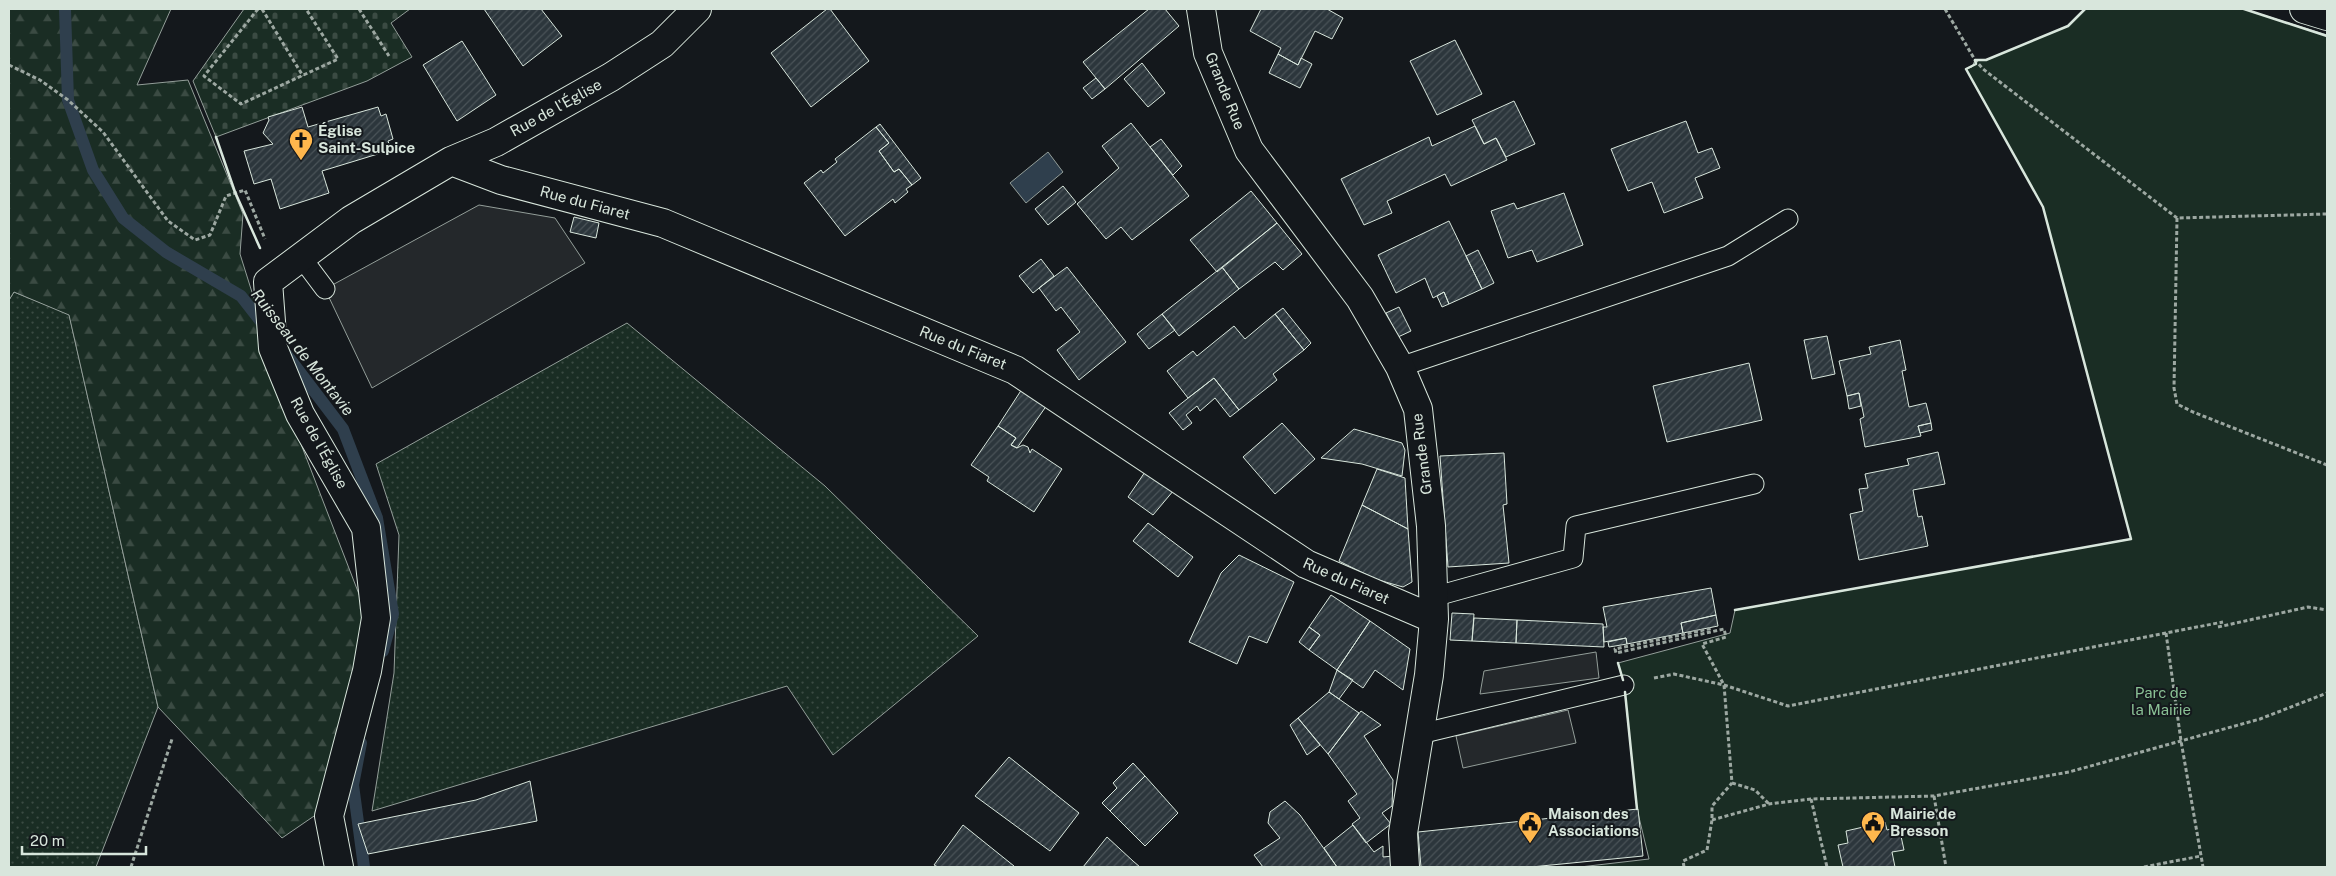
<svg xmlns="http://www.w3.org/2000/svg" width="2336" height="876" viewBox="0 0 2336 876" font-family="'Public Sans',sans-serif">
  <defs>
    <pattern id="grass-dots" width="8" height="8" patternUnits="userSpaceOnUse" patternTransform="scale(1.25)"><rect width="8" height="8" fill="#1a2d24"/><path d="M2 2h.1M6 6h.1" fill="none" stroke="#3b4b43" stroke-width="1.8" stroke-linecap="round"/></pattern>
    <pattern id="forest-firs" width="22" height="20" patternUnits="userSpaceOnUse" patternTransform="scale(1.25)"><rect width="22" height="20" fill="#1a2d24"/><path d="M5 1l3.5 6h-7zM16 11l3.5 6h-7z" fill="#3b4b43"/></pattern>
    <pattern id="cemetery-stones" width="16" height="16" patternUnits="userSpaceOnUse" patternTransform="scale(1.25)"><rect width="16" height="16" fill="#1a2d24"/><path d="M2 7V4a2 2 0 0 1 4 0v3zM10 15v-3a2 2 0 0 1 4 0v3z" fill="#3b4b43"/></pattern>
    <pattern id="building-hatch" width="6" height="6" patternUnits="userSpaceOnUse" patternTransform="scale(1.25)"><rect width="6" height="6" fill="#2c363c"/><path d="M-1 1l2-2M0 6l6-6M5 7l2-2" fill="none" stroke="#4a5358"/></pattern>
  </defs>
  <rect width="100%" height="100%" fill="#14181c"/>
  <path fill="url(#grass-dots)" stroke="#939e99" d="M 14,292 L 69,314 L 158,707 L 96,867 L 9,867 L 9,300 Z
    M 627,323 L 825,486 L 978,636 L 833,755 L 787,686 L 372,811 L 394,673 L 399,535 L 376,464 Z"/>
  <path fill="url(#forest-firs)" stroke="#939e99" d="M 9,9 L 171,9 L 137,85 L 188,80 L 243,214 L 240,254 L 294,426 L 374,633 L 317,814 L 282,838 L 158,707 L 69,315 L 14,292 L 9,300 Z"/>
  <path fill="url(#cemetery-stones)" stroke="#939e99" d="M 244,9 L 410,9 L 391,23 L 412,57 L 367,81 L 216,137 L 193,81 Z"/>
  <path fill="#1a2d24" stroke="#939e99" d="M 2085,9 L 2244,9 L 2327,35 L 2327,867 L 1580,867 L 1649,859 L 1637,809 L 1624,685 L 1618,663 L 1730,633 L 1735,610 L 2131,539 L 2043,207 L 1966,69 L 1972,67 L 1975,60 L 1986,60 L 2068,26 Z"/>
  <path fill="#24282b" stroke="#939e99" d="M 479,205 L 555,218 L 585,263 L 372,388 L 325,289 Z
    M 1596,652 L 1599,678 L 1480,694 L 1484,671 Z
    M 1568,710 L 1576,743 L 1463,768 L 1456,736 Z"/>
  <path fill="#2f3f4d" stroke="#939e99" d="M 1048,152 L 1063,172 L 1026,203 L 1010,183 Z"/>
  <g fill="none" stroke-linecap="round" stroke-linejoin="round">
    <path stroke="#2f3f4d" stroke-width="12" d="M 65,9 L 68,100 L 93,170 L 123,218 L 166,252 L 241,296 L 266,328
      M 286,354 L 343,429 L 377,518 L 393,614 L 383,651
      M 361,743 L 353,785 L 364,867"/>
  </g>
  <path fill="url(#building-hatch)" stroke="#d8e6dc" d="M 484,9 L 541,9 L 562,36 L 523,66 Z
    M 827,9 L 830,9 L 869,61 L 811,107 L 771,53 Z
    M 1149,9 L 1165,9 L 1179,26 L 1105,89 L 1083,62 Z
    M 1261,9 L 1327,9 L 1343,18 L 1332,39 L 1315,31 L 1298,65 L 1278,54 L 1281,48 L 1250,31 Z
    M 1455,40 L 1482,94 L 1437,115 L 1410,61 Z
    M 462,41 L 496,95 L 457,121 L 423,65 Z
    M 1278,54 L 1298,65 L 1301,58 L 1312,64 L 1300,88 L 1269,73 Z
    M 1142,63 L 1165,93 L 1148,107 L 1124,79 Z
    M 1096,78 L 1105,89 L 1092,99 L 1083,88 Z
    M 1514,101 L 1535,144 L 1506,157 L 1496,138 L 1484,144 L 1472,120 Z
    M 302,107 L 308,127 L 378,107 L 381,116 L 386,114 L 393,139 L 388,141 L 391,150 L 322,171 L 329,193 L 280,209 L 271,179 L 254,184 L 244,151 L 273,144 L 263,133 L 269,120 L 268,117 Z
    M 1686,121 L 1698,153 L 1712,148 L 1720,168 L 1695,178 L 1703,198 L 1664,213 L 1652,182 L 1628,191 L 1611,149 Z
    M 1131,123 L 1189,196 L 1132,240 L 1121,227 L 1106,239 L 1077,204 L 1119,168 L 1102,146 Z
    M 880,124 L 921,178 L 912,185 L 899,169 L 894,172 L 879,151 L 889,143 L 876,127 Z
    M 1475,126 L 1484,144 L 1496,138 L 1507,160 L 1451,186 L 1445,174 L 1387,201 L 1392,213 L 1364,225 L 1341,179 L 1429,137 L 1432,146 Z
    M 876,127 L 889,143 L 879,151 L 894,172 L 899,169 L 912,185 L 906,189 L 908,192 L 895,203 L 893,199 L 845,236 L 804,183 L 821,170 L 823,173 L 837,162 L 835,159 Z
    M 1161,139 L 1182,166 L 1173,175 L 1150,147 Z
    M 1063,186 L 1076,202 L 1048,225 L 1035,209 Z
    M 1251,191 L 1277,223 L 1217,272 L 1190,240 Z
    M 1564,193 L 1583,245 L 1537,262 L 1532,250 L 1508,258 L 1491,211 L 1514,203 L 1517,209 Z
    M 574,217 L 599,223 L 596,238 L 570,232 Z
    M 1449,221 L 1482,289 L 1449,304 L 1444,292 L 1433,298 L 1425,278 L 1396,293 L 1378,255 Z
    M 1277,223 L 1302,254 L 1283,270 L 1275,262 L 1239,289 L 1222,267 Z
    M 1478,250 L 1494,283 L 1482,289 L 1466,256 Z
    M 1041,259 L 1054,276 L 1033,293 L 1019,276 Z
    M 1067,267 L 1126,342 L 1079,380 L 1057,350 L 1080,332 L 1061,307 L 1056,311 L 1039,288 Z
    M 1222,267 L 1239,289 L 1179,336 L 1162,314 Z
    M 1444,292 L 1449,304 L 1442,307 L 1437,296 Z
    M 1399,307 L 1411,331 L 1398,337 L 1386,313 Z
    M 1283,308 L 1311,343 L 1304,350 L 1275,314 Z
    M 1162,314 L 1175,330 L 1149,349 L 1137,334 Z
    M 1275,314 L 1304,350 L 1273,374 L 1277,380 L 1239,410 L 1214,378 L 1188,398 L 1167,371 L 1193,351 L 1197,356 L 1234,326 L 1245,339 Z
    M 1827,336 L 1835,374 L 1812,379 L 1804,340 Z
    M 1900,340 L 1906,370 L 1902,371 L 1909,407 L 1926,403 L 1931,423 L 1918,426 L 1921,436 L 1865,447 L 1860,419 L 1864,417 L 1859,393 L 1847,396 L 1839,361 L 1871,354 L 1869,347 Z
    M 1749,363 L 1762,420 L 1667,442 L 1653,386 Z
    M 1214,378 L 1239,410 L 1230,417 L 1215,398 L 1200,411 L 1197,406 L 1186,415 L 1192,423 L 1183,430 L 1169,413 Z
    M 1022,389 L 1047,405 L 1017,448 L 1011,445 L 1016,438 L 998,426 Z
    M 1859,393 L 1861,406 L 1849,409 L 1847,396 Z
    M 1282,423 L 1315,459 L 1275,494 L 1243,457 Z
    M 1931,423 L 1932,430 L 1920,433 L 1918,426 Z
    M 998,426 L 1016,438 L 1011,445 L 1017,448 L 1023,445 L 1028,447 L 1030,453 L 1032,449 L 1062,469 L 1034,512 L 987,481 L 989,477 L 971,465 Z
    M 1354,429 L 1402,443 L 1405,450 L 1402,476 L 1362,464 L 1321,458 Z
    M 1938,452 L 1945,484 L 1913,490 L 1918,517 L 1922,516 L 1928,546 L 1859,560 L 1850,514 L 1863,511 L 1859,489 L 1868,488 L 1865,474 L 1909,465 L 1907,459 Z
    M 1504,453 L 1507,504 L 1503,505 L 1509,563 L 1448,567 L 1440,456 Z
    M 1377,469 L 1405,478 L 1408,529 L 1362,505 Z
    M 1145,472 L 1174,490 L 1153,515 L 1128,497 Z
    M 1362,505 L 1408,529 L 1412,582 L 1403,587 L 1375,579 L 1339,561 Z
    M 1148,523 L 1193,557 L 1178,577 L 1133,541 Z
    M 1239,555 L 1294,582 L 1267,643 L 1249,636 L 1237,664 L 1189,642 L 1221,573 Z
    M 1711,588 L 1716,615 L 1681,623 L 1683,633 L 1627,644 L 1626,638 L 1604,642 L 1603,627 L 1607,627 L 1603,607 Z
    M 1331,595 L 1370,621 L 1337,670 L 1309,650 L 1320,635 L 1309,627 Z
    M 1452,613 L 1474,614 L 1472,641 L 1450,640 Z
    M 1716,615 L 1718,626 L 1683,633 L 1681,623 Z
    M 1474,618 L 1517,620 L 1516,643 L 1472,641 Z
    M 1517,620 L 1603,624 L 1604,647 L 1516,643 Z
    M 1370,621 L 1410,649 L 1403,690 L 1375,670 L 1363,688 L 1337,670 Z
    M 1309,627 L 1320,635 L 1309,650 L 1299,642 Z
    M 1626,638 L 1627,644 L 1609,647 L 1608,642 Z
    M 1337,670 L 1353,680 L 1339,699 L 1329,692 Z
    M 1329,692 L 1359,713 L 1328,754 L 1298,718 Z
    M 1361,711 L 1381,725 L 1364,736 L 1393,780 L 1392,806 L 1382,813 L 1391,824 L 1366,843 L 1352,824 L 1360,818 L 1348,801 L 1357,794 L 1328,754 Z
    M 1298,718 L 1320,745 L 1307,755 L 1290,725 Z
    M 1009,757 L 1079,813 L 1050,851 L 975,796 Z
    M 1133,763 L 1145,776 L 1110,811 L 1102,803 L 1117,788 L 1113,783 Z
    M 1145,776 L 1178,813 L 1145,846 L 1110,811 Z
    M 530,781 L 537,821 L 368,854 L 358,824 L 476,800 Z
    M 1285,801 L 1300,815 L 1337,867 L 1263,867 L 1254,855 L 1280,838 L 1268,823 L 1270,812 Z
    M 1638,809 L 1643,856 L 1531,867 L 1421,867 L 1418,832 Z
    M 1885,822 L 1887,830 L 1899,827 L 1904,850 L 1892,852 L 1895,867 L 1843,867 L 1838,845 L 1848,843 L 1846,831 Z
    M 963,825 L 1014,866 L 1013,867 L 938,867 L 934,865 Z
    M 1353,825 L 1374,852 L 1383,846 L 1383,857 L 1393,856 L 1393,867 L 1337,867 L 1324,848 Z
    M 1107,837 L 1133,861 L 1140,867 L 1083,867 Z"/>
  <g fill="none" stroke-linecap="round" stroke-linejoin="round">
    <g stroke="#d8e6dc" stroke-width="21">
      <path id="lane" d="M 301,257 L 325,289
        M 1400,367 L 1728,256 L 1788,219
        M 1433,597 L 1573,558 L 1576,526 L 1754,484
        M 1420,734 L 1624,685"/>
    </g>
    <g stroke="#d8e6dc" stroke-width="30">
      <path id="street" d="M 1201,9 L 1208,53 L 1249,150 L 1360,298 L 1400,367 L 1418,409 L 1431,526 L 1434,619 L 1429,675 L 1403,833 L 1405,867
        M 2304,9 L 2327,16
        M 451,161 L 501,180 L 663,223 L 1015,370 L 1306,564 L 1434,619
        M 339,867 L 329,816 L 367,671 L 376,618 L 366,528 L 300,414 L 273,348 L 268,282 L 351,220 L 451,161 L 496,142 L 611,77 L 662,44 L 697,9"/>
    </g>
    <path stroke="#9da8a2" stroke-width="3" stroke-dasharray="4 2.5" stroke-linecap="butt" d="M 258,9 L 204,76 L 241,104 L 338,59 L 306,9
      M 262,9 L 303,76
      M 359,9 L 389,56
      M 1945,9 L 1975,60 L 1983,69 L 2177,218 L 2327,214
      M 9,65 L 40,80 L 68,100 L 103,132 L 168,221 L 195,240 L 210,235 L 226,196 L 245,190 L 265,239
      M 2177,218 L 2174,388 L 2177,404 L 2193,412 L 2327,465
      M 2218,627 L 2308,607 L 2327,610
      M 2166,633 L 2181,741 L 2203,867
      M 1654,678 L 1674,674 L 1724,685 L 1788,706 L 2223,622
      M 1732,783 L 1755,790 L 1769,804
      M 1934,796 L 1946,867
      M 1811,799 L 1827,867
      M 1712,820 L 1769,804 L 1811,799 L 1934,796 L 2069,772 L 2260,719 L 2327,693
      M 131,867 L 172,739
      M 1684,867 L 1683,861 L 1707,850 L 1712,820 L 1712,806 L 1732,783 L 1724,685 L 1702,644 L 1726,637 L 1724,629 L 1616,653 L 1615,649 L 1713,628
      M 2144,867 L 2201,856"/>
    <use href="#lane" stroke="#14181c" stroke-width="19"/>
    <use href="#street" stroke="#14181c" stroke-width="28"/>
    <path stroke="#d8e6dc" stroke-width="2.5" d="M 2244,9 L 2327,36
      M 216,137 L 235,192 L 260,248
      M 1735,610 L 2131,539 L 2043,207 L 1966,69 L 1976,64 L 1975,60 L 1986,60 L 2068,26 L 2085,9
      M 1618,663 L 1623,680
      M 1625,692 L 1637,809"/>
  </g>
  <defs>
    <g id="church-pin" transform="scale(1.25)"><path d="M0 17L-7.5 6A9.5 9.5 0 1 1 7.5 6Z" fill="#ffb74d" stroke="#14181c"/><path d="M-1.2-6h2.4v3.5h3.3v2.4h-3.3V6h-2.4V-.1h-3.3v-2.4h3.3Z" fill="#111"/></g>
    <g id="civic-pin" transform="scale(1.25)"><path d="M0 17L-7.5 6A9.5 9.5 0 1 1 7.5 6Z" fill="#ffb74d" stroke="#14181c"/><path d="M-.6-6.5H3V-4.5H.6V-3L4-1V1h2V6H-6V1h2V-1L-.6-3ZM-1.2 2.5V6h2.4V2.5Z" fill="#111"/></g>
  </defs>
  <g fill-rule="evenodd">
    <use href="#church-pin" x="301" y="140"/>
    <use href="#civic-pin" x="1530" y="823"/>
    <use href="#civic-pin" x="1873" y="823"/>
  </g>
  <g text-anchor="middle" stroke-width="4" stroke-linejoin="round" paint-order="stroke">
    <g font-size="15" fill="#d8e6dc" stroke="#14181c">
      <text transform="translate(1225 91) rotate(68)" y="5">Grande Rue</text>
      <text transform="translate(556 108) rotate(-29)" y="5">Rue de l'Église</text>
      <text transform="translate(585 203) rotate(15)" y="5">Rue du Fiaret</text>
      <text transform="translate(963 348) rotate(22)" y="5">Rue du Fiaret</text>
      <text transform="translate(319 443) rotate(61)" y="5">Rue de l'Église</text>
      <text transform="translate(1422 454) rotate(-97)" y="5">Grande Rue</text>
      <text transform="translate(1346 581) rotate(24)" y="5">Rue du Fiaret</text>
    </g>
    <g font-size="15" font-weight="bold" fill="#d8e6dc" stroke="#14181c" text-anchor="start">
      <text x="318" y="136">Église<tspan x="318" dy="17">Saint-Sulpice</tspan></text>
      <text x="1548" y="819">Maison des<tspan x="1548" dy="17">Associations</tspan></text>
      <text x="1890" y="819">Mairie de<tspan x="1890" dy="17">Bresson</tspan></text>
    </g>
    <g font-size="15" fill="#8ac095" stroke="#14181c">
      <text x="2161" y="698">Parc de<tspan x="2161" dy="17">la Mairie</tspan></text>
    </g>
    <g font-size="16" font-style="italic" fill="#d8e6dc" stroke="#14181c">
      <text transform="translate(303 352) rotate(52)" y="6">Ruisseau de Montavie</text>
    </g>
  </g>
  <rect width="2336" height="876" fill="none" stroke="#d8e6dc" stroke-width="20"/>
  <path d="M22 846v8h124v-8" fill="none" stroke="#d8e6dc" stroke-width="2.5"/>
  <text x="30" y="846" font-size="15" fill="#d8e6dc" stroke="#14181c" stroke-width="4" paint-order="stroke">20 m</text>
</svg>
